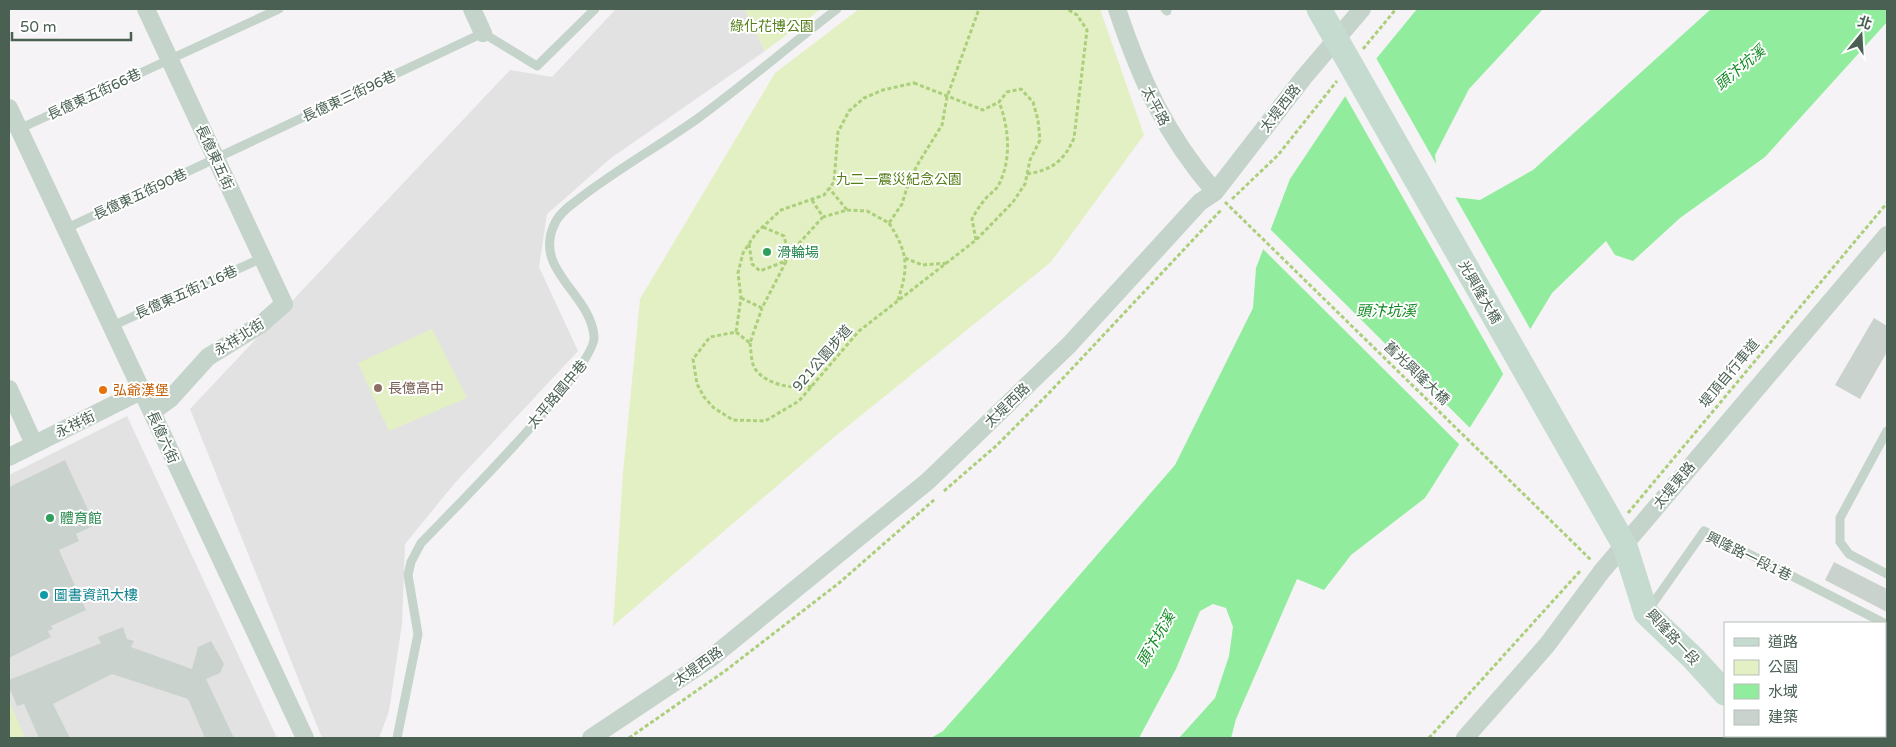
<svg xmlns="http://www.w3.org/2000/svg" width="1896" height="747" viewBox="0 0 1896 747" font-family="'Varela Round','Noto Sans TC',sans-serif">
  <rect width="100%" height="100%" fill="#f5f3f5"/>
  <path fill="#e3e2e3" d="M 616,9 L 745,9 L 765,51 L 611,158 L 547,214 L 539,267 L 578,351 L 454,484 L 405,544 L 402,624 L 389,711 L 379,738 L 322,738 L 190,409 L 510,70 L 552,77 Z
    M 127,416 L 277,738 L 9,738 L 9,475 Z"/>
  <path fill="#e3f0c3" d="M 745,9 L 821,9 L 765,51 Z
    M 859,9 L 1100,9 L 1144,135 L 1051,262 L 833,438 L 613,626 L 623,473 L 640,299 L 775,73 Z
    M 432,329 L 467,398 L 389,431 L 358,363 Z
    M 9,700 L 25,738 L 9,738 Z"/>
  <path fill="#91ed9d" d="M 1417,9 L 1543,9 L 1469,89 L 1435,155 L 1439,187 L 1454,197 L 1480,200 L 1533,170 L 1711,9 L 1887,9 L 1887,22 L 1765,157 L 1680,218 L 1633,261 L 1615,255 L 1606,241 L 1552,293 L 1493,391 L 1425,498 L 1351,555 L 1324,590 L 1297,579 L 1236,719 L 1231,738 L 1179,738 L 1215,698 L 1229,656 L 1233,627 L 1226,608 L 1213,604 L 1200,611 L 1176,669 L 1139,738 L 931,738 L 943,731 L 992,676 L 1175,465 L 1253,308 L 1256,268 L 1290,179 L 1344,98 Z"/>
  <path fill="#f5f3f5" d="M 1375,56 L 1439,169 L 1442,185 L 1453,193 L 1532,332 L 1505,377 L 1344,94 Z
    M 1269,228 L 1472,430 L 1461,446 L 1261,247 Z"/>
  <path fill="#cad2ce" d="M 1874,318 L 1887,326 L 1887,352 L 1860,399 L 1835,385 Z
    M 65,460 L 95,525 L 76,534 L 79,541 L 59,550 L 86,610 L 51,626 L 53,629 L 48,631 L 51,637 L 9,658 L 9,487 Z
    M 1834,562 L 1887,589 L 1887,612 L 1825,580 Z
    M 123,627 L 127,639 L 134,641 L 131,647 L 192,669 L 198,647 L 211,641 L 224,664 L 220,673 L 206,679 L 234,738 L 205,738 L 188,699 L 112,674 L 53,704 L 70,738 L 39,738 L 24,704 L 17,706 L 9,687 L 9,680 L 101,643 L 98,637 Z"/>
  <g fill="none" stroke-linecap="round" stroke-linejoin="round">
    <path stroke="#abcf7b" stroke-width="3" stroke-dasharray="4 2.5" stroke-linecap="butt" d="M 1363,49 L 1396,9
      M 914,83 L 983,110 L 999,102 L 1007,92 L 1021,89 L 1033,102 L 1038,120 L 1040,140 L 1030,160 L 1025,184 L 1013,202 L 976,240 L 859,331 L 799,401 L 765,421 L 733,420 L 714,408 L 704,397 L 697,384 L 693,359 L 710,337 L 736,332 L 741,298 L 738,273 L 743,253 L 756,233 L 781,210 L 824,195 L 834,182 L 838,132 L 849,111 L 864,98 L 883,90 Z
      M 1027,174 C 1052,170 1064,161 1074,138 L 1087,30 L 1077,15 L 1067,9
      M 1232,199 L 1278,155 L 1337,81
      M 812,200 L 823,217 L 847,210 L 829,188
      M 1225,202 L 1591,560
      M 847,210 L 867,211 L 889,223 L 902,204 L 909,181 L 919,162 L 942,125 L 947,97 L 979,9
      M 889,223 C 908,253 909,266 898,300
      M 976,240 L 972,219 C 976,211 981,204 987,197 C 991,193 996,190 998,186 C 1012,161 1009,127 999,102
      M 749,244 L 752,264 L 760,271 L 786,261 L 783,256 L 786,244 L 784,236 L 763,227
      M 905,258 L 922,265 L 948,263
      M 741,298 L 762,308 L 791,252 L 823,217
      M 736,332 L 750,343 L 762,308
      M 750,343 C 751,350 751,361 754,367 C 764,385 795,390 813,386
      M 944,491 L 996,446 L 1049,393 L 1222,209
      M 1628,513 L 1887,203
      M 629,738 L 725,671 L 839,583 L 934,500
      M 1429,738 L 1581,570"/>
    <path stroke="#c4d4cb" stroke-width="9" d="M 1165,9 L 1167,11
      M 19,129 L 279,9
      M 65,229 L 483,33 L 537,66 L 595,9
      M 110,327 L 262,258
      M 1887,431 L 1840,518 L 1840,542 L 1849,554 L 1887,574
      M 1649,609 L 1704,531 L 1884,623
      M 1807,736 L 1812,738
      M 397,738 L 418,634 L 408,575 L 411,562 L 421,543 C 448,515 598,366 594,336 C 590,292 530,269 556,221 C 562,210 574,203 584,195 C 620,168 660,145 697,119 C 745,84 790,45 837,9"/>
    <path stroke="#c4d4cb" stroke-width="18" d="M 146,9 L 284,304 L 260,325 L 208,357 L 170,399 L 152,412
      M 472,9 L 483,33
      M 1117,9 C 1141,80 1165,134 1215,192
      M 9,108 L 305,738
      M 9,389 L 34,444
      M 9,457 L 141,391
      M 591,738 L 711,658 L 928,481 L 1069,345 L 1200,202 L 1215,192 L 1304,77 L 1362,9
      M 1465,738 L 1547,645 L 1602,571 L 1887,235"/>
    <path stroke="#c6dbcf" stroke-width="25" d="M 1319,9 L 1625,546 L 1646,613 L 1693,658 L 1725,693
      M 1756,736 L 1757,738"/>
  </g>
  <g fill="#2e9e5b" stroke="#fff" stroke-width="2">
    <circle cx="767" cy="252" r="5"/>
    <circle cx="50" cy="518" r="5"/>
  </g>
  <circle fill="#8d6e63" stroke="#fff" stroke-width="2" cx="378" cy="388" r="5"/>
  <circle fill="#e8710a" stroke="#fff" stroke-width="2" cx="103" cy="390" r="5"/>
  <circle fill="#0f9aa8" stroke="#fff" stroke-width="2" cx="44" cy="595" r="5"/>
  <g text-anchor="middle" stroke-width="4" stroke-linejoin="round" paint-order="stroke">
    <g font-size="14" fill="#547e18" stroke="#fff">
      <text x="772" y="31">綠化花博公園</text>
      <text x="899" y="184">九二一震災紀念公園</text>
    </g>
    <g font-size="14" fill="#4a6053" stroke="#fff">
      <text transform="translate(94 94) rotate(-25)" y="5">長億東五街66巷</text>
      <text transform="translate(349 96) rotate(-25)" y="5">長億東三街96巷</text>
      <text transform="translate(1156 106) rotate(62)" y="5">太平路</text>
      <text transform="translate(1280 108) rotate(-52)" y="5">太堤西路</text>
      <text transform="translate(215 157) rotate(65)" y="5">長億東五街</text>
      <text transform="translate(140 194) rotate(-25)" y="5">長億東五街90巷</text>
      <text transform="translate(186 292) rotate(-24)" y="5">長億東五街116巷</text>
      <text transform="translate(1480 292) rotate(60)" y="5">光興隆大橋</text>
      <text transform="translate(239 337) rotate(-32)" y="5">永祥北街</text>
      <text transform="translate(822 358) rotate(-49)" y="5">921公園步道</text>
      <text transform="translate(1417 373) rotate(44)" y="5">舊光興隆大橋</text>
      <text transform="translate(1729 373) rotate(-50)" y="5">堤頂自行車道</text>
      <text transform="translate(557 394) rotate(-50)" y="5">太平路國中巷</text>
      <text transform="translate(1007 405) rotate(-44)" y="5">太堤西路</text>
      <text transform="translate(75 424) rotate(-26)" y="5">永祥街</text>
      <text transform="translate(163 437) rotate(66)" y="5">長億六街</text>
      <text transform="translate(1674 485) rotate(-50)" y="5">太堤東路</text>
      <text transform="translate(1749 556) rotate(26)" y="5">興隆路一段1巷</text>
      <text transform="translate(1673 637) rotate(47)" y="5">興隆路一段</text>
      <text transform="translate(698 666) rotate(-35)" y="5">太堤西路</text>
    </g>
    <g font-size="14" fill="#27864d" stroke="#fff" text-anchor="start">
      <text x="777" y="257">滑輪場</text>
      <text x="60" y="523">體育館</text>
    </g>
    <g font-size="14" fill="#785e54" stroke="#fff" text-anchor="start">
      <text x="388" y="393">長億高中</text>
    </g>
    <g font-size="14" fill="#c56008" stroke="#fff" text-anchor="start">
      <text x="113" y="395">弘爺漢堡</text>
    </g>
    <g font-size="14" fill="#0d838f" stroke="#fff" text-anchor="start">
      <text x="54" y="600">圖書資訊大樓</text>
    </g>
    <g font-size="15" font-style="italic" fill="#0e881e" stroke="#fff">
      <text transform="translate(1740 68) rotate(-40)" y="5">頭汴坑溪</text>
      <text x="1386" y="316">頭汴坑溪</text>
      <text transform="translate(1156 639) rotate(-60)" y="5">頭汴坑溪</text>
    </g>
  </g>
  <rect width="1896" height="747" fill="none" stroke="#4a6053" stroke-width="20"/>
  <rect x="1724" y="622" width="162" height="115" fill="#ffffff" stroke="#b7bfba"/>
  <rect x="1734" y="638" width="25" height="8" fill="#c6dbcf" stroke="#b7bfba"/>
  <text x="1768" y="647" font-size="15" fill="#4a6053">道路</text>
  <rect x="1734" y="660" width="25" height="15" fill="#e3f0c3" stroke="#b7bfba"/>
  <text x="1768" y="672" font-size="15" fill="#4a6053">公園</text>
  <rect x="1734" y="684" width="25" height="15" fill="#91ed9d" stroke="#b7bfba"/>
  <text x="1768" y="697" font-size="15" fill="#4a6053">水域</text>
  <rect x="1734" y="710" width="25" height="15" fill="#cad2ce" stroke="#b7bfba"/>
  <text x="1768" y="722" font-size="15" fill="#4a6053">建築</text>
  <g transform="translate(1861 35) rotate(18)" stroke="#ffffff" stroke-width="4" paint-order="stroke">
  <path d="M0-4L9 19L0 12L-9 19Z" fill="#4a6053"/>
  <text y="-8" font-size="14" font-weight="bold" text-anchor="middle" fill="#4a6053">北</text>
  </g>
  <path d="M12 32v8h119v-8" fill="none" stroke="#4a6053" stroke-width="2.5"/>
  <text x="20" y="32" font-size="15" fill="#4a6053" stroke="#ffffff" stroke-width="4" paint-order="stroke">50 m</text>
</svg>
